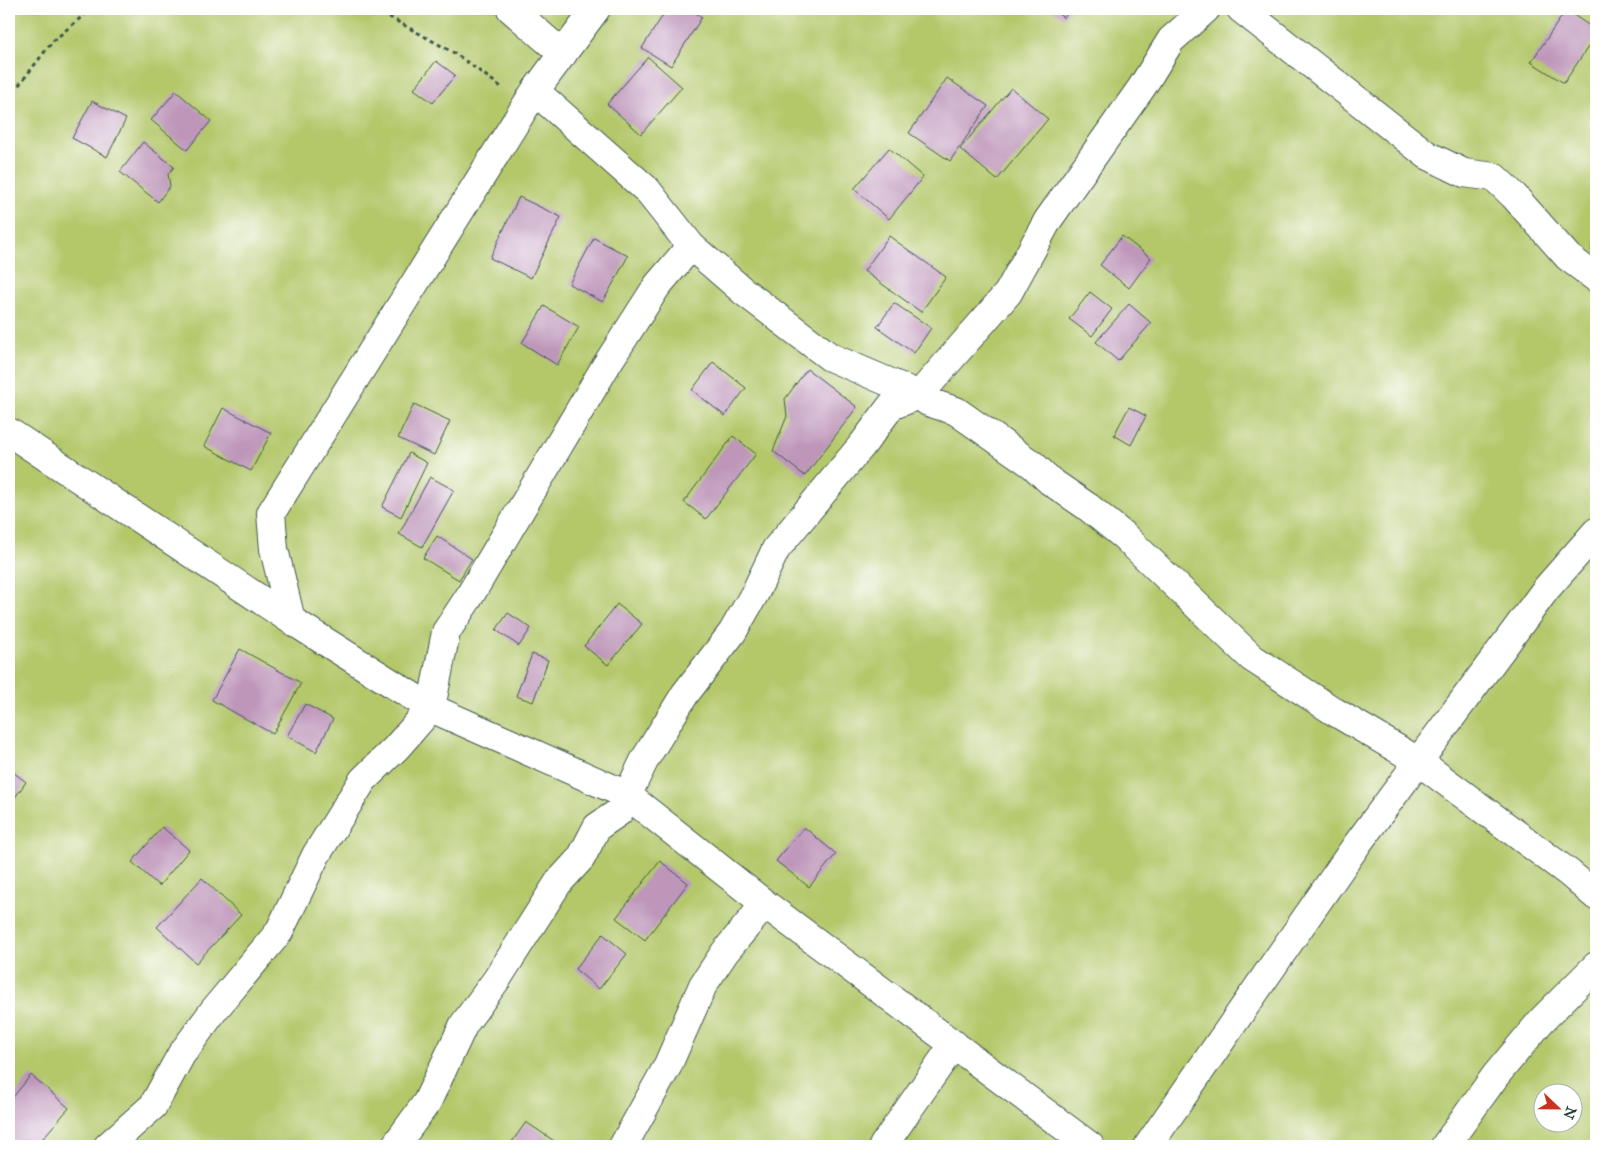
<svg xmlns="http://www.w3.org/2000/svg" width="1605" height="1155" viewBox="0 0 1605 1155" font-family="'IM FELL Great Primer',serif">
  <rect width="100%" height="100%" fill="#fff"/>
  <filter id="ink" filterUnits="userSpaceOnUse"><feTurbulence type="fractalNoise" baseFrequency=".02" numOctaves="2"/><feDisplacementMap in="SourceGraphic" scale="10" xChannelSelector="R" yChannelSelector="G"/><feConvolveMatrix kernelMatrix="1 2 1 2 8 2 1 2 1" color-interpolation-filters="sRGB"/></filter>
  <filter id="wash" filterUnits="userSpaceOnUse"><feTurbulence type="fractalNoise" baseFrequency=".0096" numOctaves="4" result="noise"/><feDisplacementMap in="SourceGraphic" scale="20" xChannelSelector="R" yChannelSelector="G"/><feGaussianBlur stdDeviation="1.12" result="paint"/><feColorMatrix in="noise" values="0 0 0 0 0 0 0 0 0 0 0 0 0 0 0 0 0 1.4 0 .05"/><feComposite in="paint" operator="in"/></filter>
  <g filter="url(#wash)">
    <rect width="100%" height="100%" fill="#f8eddc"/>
    <path fill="#b4c86b" stroke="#6a8250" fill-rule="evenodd" d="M 9,9 L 1596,9 L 1596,1146 L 9,1146 ZM 1542,1092 L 1572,1092 L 1572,1122 L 1542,1122 Z"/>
    <g id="blocks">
      <path fill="#be96ba" d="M 667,9 L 690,9 L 702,17 L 671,66 L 642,48 Z
        M 1051,9 L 1070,9 L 1064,18 Z
        M 1566,10 L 1596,30 L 1596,35 L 1564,83 L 1531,62 Z
        M 648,57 L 682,87 L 641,134 L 607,104 Z
        M 436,61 L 455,75 L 433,103 L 414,89 Z
        M 947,78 L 988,106 L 950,161 L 909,133 Z
        M 1011,88 L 1048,119 L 997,180 L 960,149 Z
        M 176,91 L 211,121 L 187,150 L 151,120 Z
        M 92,101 L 126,119 L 107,157 L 72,138 Z
        M 143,142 L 174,167 L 168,174 L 170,186 L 158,202 L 120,172 Z
        M 889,148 L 923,177 L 889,219 L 854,189 Z
        M 519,197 L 561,217 L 531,278 L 490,258 Z
        M 889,236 L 946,277 L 921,312 L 864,271 Z
        M 1122,236 L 1151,258 L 1129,288 L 1100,265 Z
        M 594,238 L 628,256 L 603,302 L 569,284 Z
        M 1090,292 L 1112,309 L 1092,336 L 1069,319 Z
        M 894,303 L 931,328 L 914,353 L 877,327 Z
        M 1129,304 L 1151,323 L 1118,361 L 1096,342 Z
        M 544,306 L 579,327 L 557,365 L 522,343 Z
        M 713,362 L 746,388 L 725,416 L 692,390 Z
        M 807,369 L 857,407 L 805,476 L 773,451 L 787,416 L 785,399 Z
        M 414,404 L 450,421 L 434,455 L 398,438 Z
        M 1129,407 L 1146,416 L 1131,445 L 1114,435 Z
        M 223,408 L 271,433 L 251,471 L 204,446 Z
        M 733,436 L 756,454 L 706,519 L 684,502 Z
        M 409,453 L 427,463 L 401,517 L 382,507 Z
        M 430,477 L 454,490 L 422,547 L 399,534 Z
        M 437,536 L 472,559 L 459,580 L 423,558 Z
        M 617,604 L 642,624 L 608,665 L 584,646 Z
        M 508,613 L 531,628 L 519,646 L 496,630 Z
        M 240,649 L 301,683 L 273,734 L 212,700 Z
        M 532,654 L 548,660 L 533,702 L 516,696 Z
        M 305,704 L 333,719 L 316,752 L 287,736 Z
        M 9,769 L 26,782 L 9,806 Z
        M 162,827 L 189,850 L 159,886 L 132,862 Z
        M 804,827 L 836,854 L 809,887 L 776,861 Z
        M 660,861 L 688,883 L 645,940 L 616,918 Z
        M 202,878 L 241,915 L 196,963 L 157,927 Z
        M 603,934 L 627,954 L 599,989 L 575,969 Z
        M 31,1075 L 69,1108 L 36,1146 L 9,1146 L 9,1102 Z
        M 526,1122 L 560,1145 L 559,1146 L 509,1146 Z"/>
    </g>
  </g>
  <g filter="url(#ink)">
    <use href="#blocks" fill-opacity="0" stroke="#40574d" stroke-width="1"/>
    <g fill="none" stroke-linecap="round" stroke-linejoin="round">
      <g stroke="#40574d" stroke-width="30">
        <path id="minor" d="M 511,9 L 563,54
          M 1241,9 L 1427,155 L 1464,173 L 1494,177 L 1514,196 L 1568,257 L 1596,278
          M 535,91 L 647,190 L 691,246 L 743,291 L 830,357 L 919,395 L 928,402 L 956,411 L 1033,465 L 1050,481 L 1088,507 L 1124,536 L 1252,658 L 1335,712 L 1418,761 L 1569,873 L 1596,896
          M 9,432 L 291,620 L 431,708 L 627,795 L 765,904 L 1090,1146
          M 291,620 L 274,549 L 271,513 L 535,91 L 596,9
          M 108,1146 L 153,1106 L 181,1055 L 214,1010 L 279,932 L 316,855 L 363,780 L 396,748 L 431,708 L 446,632 L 469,597 L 607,364 L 657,286 L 691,246
          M 395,1146 L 427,1102 L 464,1024 L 497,979 L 558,883 L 581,858 L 597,827 L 619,812 L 645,759 L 685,694 L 732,633 L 755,593 L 776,549 L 863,444 L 891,406 L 919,395 L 1008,293 L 1048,220 L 1142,87 L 1171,40 L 1206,9
          M 623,1146 L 667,1067 L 703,985 L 725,952 L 765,904
          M 883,1146 L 954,1044
          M 1148,1146 L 1358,843 L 1546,589 L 1596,532
          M 1445,1146 L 1496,1075 L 1542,1020 L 1596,966"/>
      </g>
      <path stroke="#40574d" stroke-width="3" stroke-dasharray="4 4" stroke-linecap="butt" d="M 375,9 L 456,54 L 504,89
        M 9,98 L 53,41 L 91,9"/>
      <use href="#minor" stroke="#fff" stroke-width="28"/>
    </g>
  </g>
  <rect width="1605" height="1155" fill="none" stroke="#fff" stroke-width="30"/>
  <g transform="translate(1558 1108) rotate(112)"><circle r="24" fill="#ffffff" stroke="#a5b1ae"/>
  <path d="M0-4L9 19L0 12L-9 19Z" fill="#c8321e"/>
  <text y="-8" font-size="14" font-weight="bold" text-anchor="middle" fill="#1f3d34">N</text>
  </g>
</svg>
